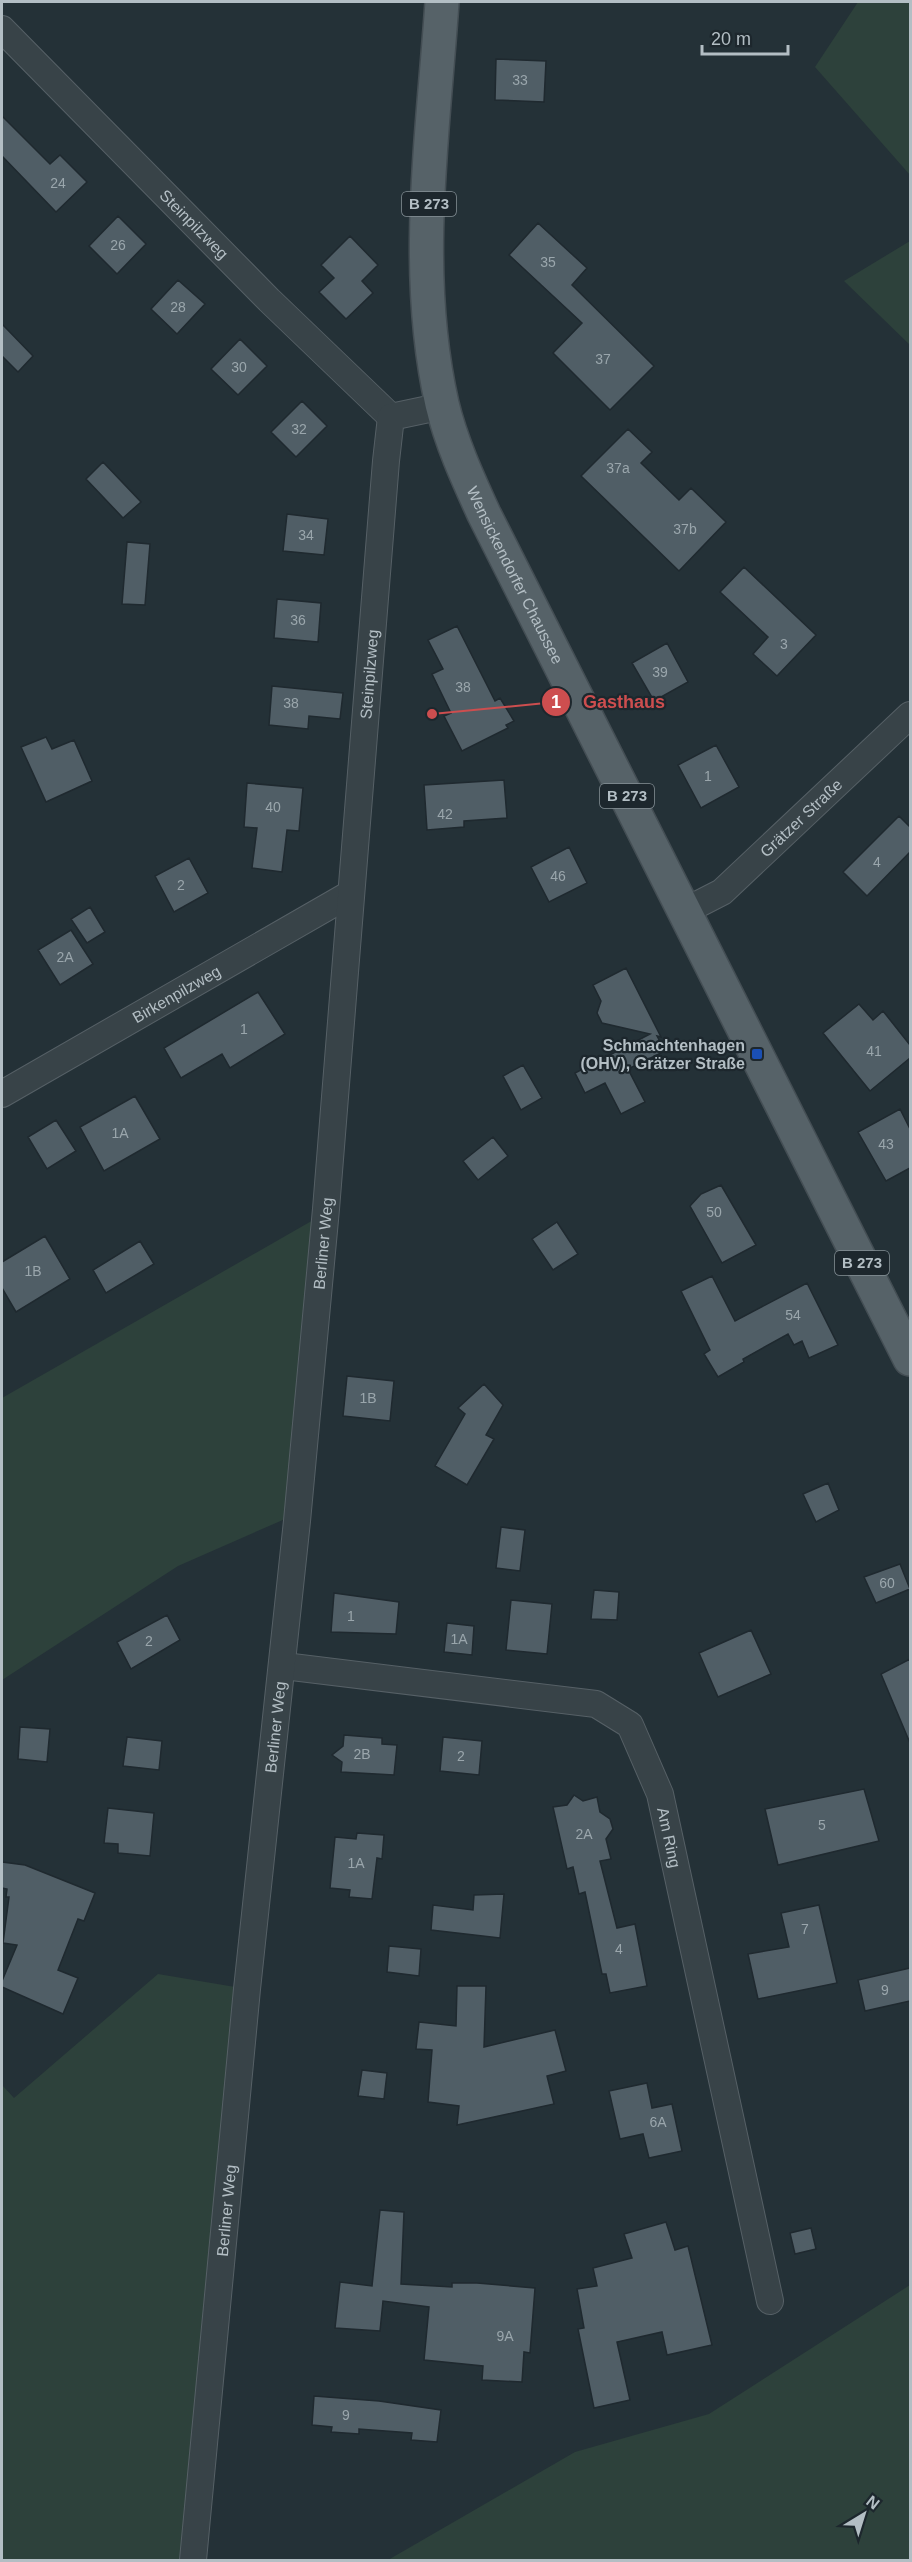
<svg xmlns="http://www.w3.org/2000/svg" width="912" height="2562" viewBox="0 0 912 2562" font-family="Helvetica,sans-serif">
  <rect width="100%" height="100%" fill="#243137"/>
  <path fill="#2d413b" d="M 858,2 L 910,2 L 910,175 L 815,67 Z
    M 910,241 L 910,345 L 844,281 Z
    M 315,1219 L 285,1519 L 178,1566 L 2,1680 L 2,1398 Z
    M 158,1974 L 247,1989 L 189,2560 L 2,2560 L 2,2085 L 14,2098 Z
    M 910,2285 L 910,2560 L 388,2560 L 575,2452 L 709,2414 Z"/>
  <path fill="#505e66" stroke="#1f292f" stroke-width="1.5" d="M 496,59 L 546,61 L 544,102 L 495,100 Z
    M 2,116 L 50,164 L 60,155 L 87,182 L 56,212 L 2,156 Z
    M 118,216 L 146,244 L 117,274 L 89,246 Z
    M 538,223 L 587,268 L 572,285 L 654,366 L 610,410 L 553,353 L 582,323 L 509,255 Z
    M 350,236 L 378,265 L 362,281 L 373,293 L 346,319 L 319,292 L 334,278 L 321,265 Z
    M 178,280 L 205,304 L 177,334 L 151,309 Z
    M 2,324 L 33,356 L 18,372 L 2,356 Z
    M 240,339 L 267,366 L 238,395 L 211,369 Z
    M 302,401 L 327,426 L 296,457 L 271,432 Z
    M 628,429 L 652,452 L 641,463 L 679,500 L 691,488 L 726,522 L 679,571 L 581,476 Z
    M 103,462 L 141,502 L 123,518 L 86,479 Z
    M 287,514 L 328,519 L 324,555 L 283,551 Z
    M 127,542 L 150,544 L 145,605 L 122,604 Z
    M 744,567 L 816,635 L 777,676 L 753,654 L 768,637 L 720,592 Z
    M 277,599 L 321,603 L 318,642 L 274,638 Z
    M 457,626 L 495,701 L 500,698 L 514,721 L 506,725 L 508,728 L 462,751 L 444,716 L 451,713 L 432,674 L 443,669 L 428,640 Z
    M 667,643 L 688,682 L 654,701 L 632,663 Z
    M 272,686 L 343,693 L 340,719 L 309,716 L 308,729 L 269,725 Z
    M 46,737 L 52,749 L 74,740 L 92,781 L 46,802 L 21,747 Z
    M 716,745 L 739,787 L 701,808 L 678,765 Z
    M 504,780 L 507,818 L 464,821 L 464,827 L 427,830 L 424,785 Z
    M 247,783 L 303,788 L 299,831 L 287,830 L 282,872 L 252,868 L 257,828 L 244,827 Z
    M 899,816 L 910,827 L 910,852 L 867,896 L 843,872 Z
    M 569,847 L 587,883 L 549,902 L 531,867 Z
    M 189,858 L 208,893 L 174,912 L 155,876 Z
    M 90,907 L 105,932 L 87,943 L 71,919 Z
    M 71,930 L 93,964 L 60,985 L 38,950 Z
    M 626,968 L 661,1037 L 657,1036 L 665,1051 L 628,1069 L 645,1102 L 621,1114 L 605,1083 L 585,1093 L 575,1073 L 650,1034 L 602,1023 L 597,1013 L 601,1001 L 593,985 Z
    M 258,992 L 285,1034 L 230,1068 L 222,1054 L 181,1078 L 164,1048 Z
    M 859,1004 L 873,1020 L 883,1011 L 910,1045 L 910,1058 L 870,1091 L 823,1033 Z
    M 523,1065 L 542,1098 L 521,1110 L 503,1076 Z
    M 135,1096 L 160,1139 L 104,1171 L 80,1127 Z
    M 900,1109 L 910,1129 L 910,1168 L 886,1181 L 858,1132 Z
    M 56,1120 L 76,1151 L 47,1169 L 28,1137 Z
    M 493,1137 L 508,1156 L 478,1180 L 463,1161 Z
    M 721,1185 L 756,1245 L 722,1263 L 690,1206 L 701,1194 Z
    M 557,1222 L 578,1254 L 553,1270 L 532,1239 Z
    M 45,1236 L 70,1279 L 16,1312 L 2,1288 L 2,1262 Z
    M 140,1241 L 154,1264 L 106,1293 L 93,1270 Z
    M 712,1276 L 735,1321 L 807,1283 L 838,1345 L 809,1358 L 802,1341 L 794,1345 L 788,1334 L 743,1359 L 744,1362 L 718,1377 L 704,1354 L 710,1350 L 681,1291 Z
    M 347,1376 L 394,1381 L 390,1421 L 343,1416 Z
    M 484,1384 L 503,1405 L 486,1435 L 494,1439 L 467,1485 L 435,1466 L 465,1414 L 458,1408 Z
    M 828,1483 L 839,1510 L 816,1522 L 803,1494 Z
    M 501,1527 L 525,1530 L 520,1571 L 496,1568 Z
    M 900,1564 L 910,1589 L 876,1603 L 864,1577 Z
    M 594,1590 L 619,1592 L 617,1620 L 591,1619 Z
    M 334,1593 L 399,1602 L 396,1634 L 331,1632 Z
    M 511,1600 L 552,1604 L 547,1654 L 506,1650 Z
    M 167,1615 L 180,1640 L 131,1669 L 117,1642 Z
    M 447,1623 L 474,1626 L 472,1655 L 444,1652 Z
    M 751,1630 L 771,1674 L 718,1697 L 699,1653 Z
    M 910,1659 L 910,1743 L 881,1674 Z
    M 20,1727 L 50,1729 L 47,1762 L 18,1759 Z
    M 344,1735 L 382,1738 L 382,1744 L 397,1745 L 394,1775 L 341,1772 L 342,1762 L 332,1755 L 343,1746 Z
    M 127,1737 L 162,1741 L 159,1770 L 123,1766 Z
    M 443,1737 L 482,1741 L 479,1775 L 440,1771 Z
    M 864,1789 L 879,1841 L 778,1865 L 765,1809 Z
    M 574,1795 L 583,1801 L 597,1797 L 600,1812 L 610,1819 L 613,1829 L 606,1839 L 611,1859 L 600,1861 L 617,1928 L 635,1924 L 647,1986 L 610,1993 L 606,1974 L 602,1974 L 585,1892 L 579,1894 L 573,1867 L 567,1869 L 553,1807 L 567,1805 Z
    M 108,1808 L 154,1813 L 150,1856 L 118,1853 L 118,1844 L 104,1843 Z
    M 357,1833 L 384,1835 L 382,1859 L 377,1858 L 372,1899 L 349,1897 L 350,1890 L 330,1888 L 335,1837 L 356,1839 Z
    M 2,1862 L 25,1865 L 95,1893 L 84,1921 L 78,1919 L 58,1970 L 78,1978 L 63,2014 L 2,1987 L 2,1981 L 17,1945 L 3,1943 L 9,1897 L 6,1897 L 7,1889 L 2,1888 Z
    M 504,1894 L 500,1938 L 431,1930 L 433,1905 L 473,1910 L 474,1895 Z
    M 819,1905 L 837,1983 L 758,1999 L 748,1954 L 789,1947 L 781,1913 Z
    M 389,1946 L 421,1949 L 419,1976 L 387,1972 Z
    M 910,1968 L 910,2001 L 865,2011 L 858,1980 Z
    M 457,1986 L 486,1986 L 484,2047 L 555,2030 L 566,2071 L 547,2076 L 554,2104 L 457,2125 L 459,2106 L 428,2102 L 432,2050 L 416,2049 L 419,2022 L 456,2026 Z
    M 362,2070 L 387,2073 L 384,2099 L 358,2096 Z
    M 647,2083 L 652,2108 L 672,2104 L 682,2151 L 649,2158 L 643,2134 L 620,2139 L 609,2091 Z
    M 380,2210 L 404,2212 L 401,2284 L 452,2287 L 452,2283 L 477,2283 L 535,2288 L 530,2353 L 524,2352 L 522,2382 L 482,2380 L 483,2366 L 424,2360 L 429,2307 L 383,2301 L 380,2331 L 335,2328 L 340,2282 L 372,2286 Z
    M 666,2222 L 675,2250 L 688,2246 L 712,2345 L 667,2355 L 662,2332 L 617,2342 L 630,2400 L 594,2408 L 578,2329 L 584,2328 L 577,2289 L 597,2286 L 593,2268 L 632,2258 L 624,2234 Z
    M 811,2228 L 816,2249 L 795,2254 L 790,2233 Z
    M 314,2396 L 379,2401 L 441,2410 L 437,2442 L 411,2440 L 412,2433 L 359,2429 L 359,2434 L 331,2432 L 332,2427 L 312,2425 Z"/>
  <g fill="none" stroke-linecap="round" stroke-linejoin="round">
    <g stroke="#566066" stroke-width="28">
      <g id="minor">
        <path id="s1" d="M 2,29 L 269,300 L 391,417"/>
        <path id="s2" d="M 685,911 L 722,892 L 910,715"/>
        <path id="s3" d="M 2,1094 L 350,894"/>
        <path id="s4" d="M 284,1666 L 596,1704 L 630,1725 L 660,1794 L 770,2301"/>
        <path id="s5" d="M 193,2560 L 247,1989 L 297,1521 L 326,1209 L 386,461 L 391,417 L 443,406"/>
      </g>
    </g>
    <g stroke="#444e54" stroke-width="36">
      <g id="primary">
        <path id="s6" d="M 442,2 C 433,135 412,272 442,404 C 451,442 468,479 484,514 L 910,1359"/>
      </g>
    </g>
    <use href="#minor" stroke="#384348" stroke-width="26"/>
    <use href="#primary" stroke="#566268" stroke-width="33"/>
  </g>
  <rect fill="#1a4fb4" stroke="#1d272d" stroke-width="2" x="751" y="1048" width="12" height="12" rx="3"/>
  <g text-anchor="middle" stroke-width="4.5" stroke-linejoin="round" paint-order="stroke">
    <g font-size="14" fill="#9aa6ac">
      <text x="520" y="85">33</text>
      <text x="58" y="188">24</text>
      <text x="118" y="250">26</text>
      <text x="548" y="267">35</text>
      <text x="178" y="312">28</text>
      <text x="603" y="364">37</text>
      <text x="239" y="372">30</text>
      <text x="299" y="434">32</text>
      <text x="618" y="473">37a</text>
      <text x="685" y="534">37b</text>
      <text x="306" y="540">34</text>
      <text x="298" y="625">36</text>
      <text x="784" y="649">3</text>
      <text x="660" y="677">39</text>
      <text x="463" y="692">38</text>
      <text x="291" y="708">38</text>
      <text x="708" y="781">1</text>
      <text x="273" y="812">40</text>
      <text x="445" y="819">42</text>
      <text x="877" y="867">4</text>
      <text x="558" y="881">46</text>
      <text x="181" y="890">2</text>
      <text x="65" y="962">2A</text>
      <text x="244" y="1034">1</text>
      <text x="874" y="1056">41</text>
      <text x="120" y="1138">1A</text>
      <text x="886" y="1149">43</text>
      <text x="714" y="1217">50</text>
      <text x="33" y="1276">1B</text>
      <text x="793" y="1320">54</text>
      <text x="368" y="1403">1B</text>
      <text x="887" y="1588">60</text>
      <text x="351" y="1621">1</text>
      <text x="459" y="1644">1A</text>
      <text x="149" y="1646">2</text>
      <text x="362" y="1759">2B</text>
      <text x="461" y="1761">2</text>
      <text x="822" y="1830">5</text>
      <text x="584" y="1839">2A</text>
      <text x="356" y="1868">1A</text>
      <text x="805" y="1934">7</text>
      <text x="619" y="1954">4</text>
      <text x="885" y="1995">9</text>
      <text x="658" y="2127">6A</text>
      <text x="505" y="2341">9A</text>
      <text x="346" y="2420">9</text>
    </g>
    <g fill="#1d272d" stroke="#869197" stroke-width="1.5">
      <rect x="402" y="192" width="54" height="24" rx="4.5"/>
      <rect x="600" y="784" width="54" height="24" rx="4.5"/>
      <rect x="835" y="1251" width="54" height="24" rx="4.5"/>
    </g>
    <g font-size="15" font-weight="bold" fill="#b3bec4">
      <text x="429" y="209">B 273</text>
      <text x="627" y="801">B 273</text>
      <text x="862" y="1268">B 273</text>
    </g>
    <g font-size="16" fill="#b3bec4" stroke="#1d272d">
      <text dy="6" stroke="none"><textPath href="#s1" startOffset="274">Steinpilzweg</textPath></text>
      <text dy="6" stroke="none"><textPath href="#s6" startOffset="590">Wensickendorfer Chaussee</textPath></text>
      <text dy="6" stroke="none"><textPath href="#s5" startOffset="1894">Steinpilzweg</textPath></text>
      <text dy="6" stroke="none"><textPath href="#s2" startOffset="150">Grätzer Straße</textPath></text>
      <text dy="6" stroke="none"><textPath href="#s3" startOffset="201">Birkenpilzweg</textPath></text>
      <text dy="6" stroke="none"><textPath href="#s5" startOffset="1323">Berliner Weg</textPath></text>
      <text dy="6" stroke="none"><textPath href="#s5" startOffset="837">Berliner Weg</textPath></text>
      <text dy="6" stroke="none"><textPath href="#s4" startOffset="474">Am Ring</textPath></text>
      <text dy="6" stroke="none"><textPath href="#s5" startOffset="351">Berliner Weg</textPath></text>
    </g>
    <g font-size="16" font-weight="bold" fill="#b3bec4" stroke="#1d272d" text-anchor="end">
      <text x="745" y="1051">Schmachtenhagen<tspan x="745" dy="18">(OHV), Grätzer Straße</tspan></text>
    </g>
  </g>
  <path fill="none" stroke="#cd4e4f" stroke-width="2" d="M432 714L556 702"/>
  <g fill="#cd4e4f" stroke="#1d272d" stroke-width="2">
    <circle cx="432" cy="714" r="6"/>
    <circle cx="556" cy="702" r="15"/>
  </g>
  <g font-size="18" text-anchor="middle" font-weight="bold" fill="#fff">
    <text x="556" y="708">1</text>
  </g>
  <g font-size="18" text-anchor="middle" font-weight="bold" fill="#cd4e4f" stroke="#1d272d" stroke-width="4.5" stroke-linejoin="round" paint-order="stroke">
    <text x="624" y="708">Gasthaus</text>
  </g>
  <rect width="912" height="2562" fill="none" stroke="#b3bec4" stroke-width="6"/>
  <g transform="translate(864 2514) rotate(38)" stroke="#1d272d" stroke-width="4.5" paint-order="stroke">
  <path d="M0-4.5L10 22L0 15L-10 22Z" fill="#b3bec4"/>
  <text y="-9" font-size="16" font-weight="bold" text-anchor="middle" fill="#b3bec4">N</text>
  </g>
  <path d="M702 45v9h86v-9" fill="none" stroke="#b3bec4" stroke-width="3"/>
  <text x="711" y="45" font-size="18" fill="#b3bec4" stroke="#1d272d" stroke-width="4.5" paint-order="stroke">20 m</text>
</svg>
